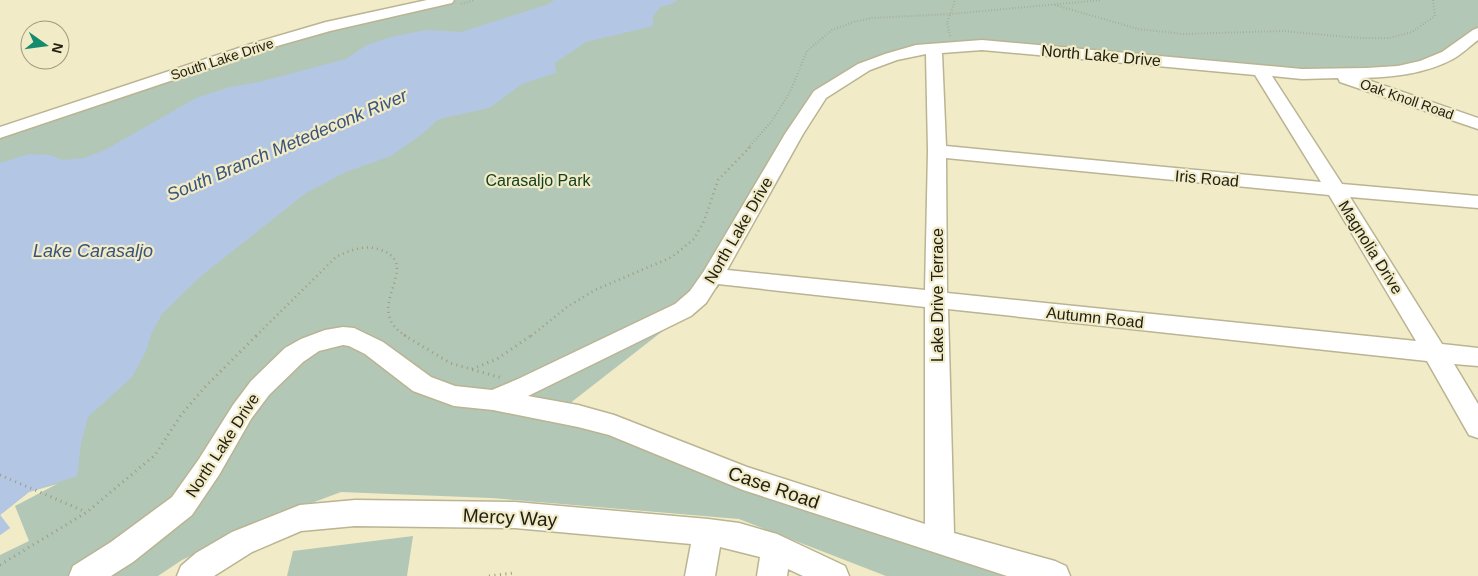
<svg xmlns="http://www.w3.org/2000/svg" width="1478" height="576" viewBox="0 0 1478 576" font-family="Helvetica,sans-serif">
  <rect width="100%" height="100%" fill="#f1ebc7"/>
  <path fill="#b2c7b5" d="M 447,0 L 1478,0 L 1478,33 L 1425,65 L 1324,75 L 976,45 L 891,57 L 823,96 L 718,288 L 560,411 L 1046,576 L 886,576 L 739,519 L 491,498 L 341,492 L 269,519 L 182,560 L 158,576 L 0,576 L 0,555 L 29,541 L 15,506 L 57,484 L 29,492 L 0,515 L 10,528 L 0,535 L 0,133 L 257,47 Z
    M 413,536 L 407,576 L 287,576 L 293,551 Z"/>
  <path fill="#b3c7e4" d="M 554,0 L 678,0 L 672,4 L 660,7 L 653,17 L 653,26 L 586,42 L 555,63 L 556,73 L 522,84 L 489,108 L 439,119 L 422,134 L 391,156 L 346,172 L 306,193 L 201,276 L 162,314 L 152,332 L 146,351 L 132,377 L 88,417 L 81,443 L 77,476 L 29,492 L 0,515 L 10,528 L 0,535 L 0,163 L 29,154 L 50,155 L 63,160 L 84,158 L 105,150 L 196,98 L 230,87 L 259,82 L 346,59 L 367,45 L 391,37 L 426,30 L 461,32 L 549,4 Z"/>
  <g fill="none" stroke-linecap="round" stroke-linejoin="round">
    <g stroke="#bab492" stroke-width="3">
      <path id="minor" d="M 427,0 L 454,0 L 452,3 L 330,31 L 263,50 L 0,138 L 0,127 L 251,44 L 326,22 Z
        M 1478,28 L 1478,40 C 1470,46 1462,54 1453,59 C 1425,74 1393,77 1362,78 L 1478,118 L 1478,129 L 1340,82 L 1338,78 L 1302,79 L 1272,76 L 1342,184 L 1478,196 L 1478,208 L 1350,197 L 1442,344 L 1478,348 L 1478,366 L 1454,364 L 1478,404 L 1478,438 L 1469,435 L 1427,361 L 948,309 L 954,533 L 1055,561 L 1066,566 L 1070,576 L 1007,576 L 743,490 L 609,435 L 578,427 L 493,410 L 454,406 L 413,391 L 365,354 L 349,346 L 343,345 L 319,351 L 303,362 L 269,395 L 251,419 L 219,475 L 192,515 L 133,562 L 111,576 L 69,576 L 73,566 L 111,542 L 172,497 L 199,459 L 233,405 L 251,381 L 285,348 L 301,339 L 325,330 L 343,327 L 354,328 L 383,342 L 431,377 L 455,386 L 492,390 L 518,379 L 675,304 L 690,291 L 704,271 L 785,134 L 814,91 L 858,64 L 885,54 L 916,45 L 982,40 L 1302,69 L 1366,68 L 1398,66 L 1420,61 L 1442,52 L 1473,30 ZM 982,50 L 1255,75 L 1321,182 L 946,146 L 942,53 ZM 926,54 L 928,151 L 925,290 L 727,270 L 803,134 L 826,98 L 870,70 L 897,60 ZM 946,158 L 1329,195 L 1416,341 L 947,293 ZM 718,284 L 925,307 L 925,524 L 747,467 L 614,415 L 578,405 L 528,396 L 691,316 L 706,303 Z
        M 355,500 L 515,502 L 708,519 L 739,523 L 777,534 L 845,566 L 849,576 L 803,576 L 788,569 L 787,576 L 757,576 L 760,557 L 720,547 L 715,576 L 685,576 L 691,544 L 515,528 L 355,526 L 301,531 L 252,552 L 214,576 L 177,576 L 181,566 L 196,553 L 232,532 L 300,505 Z"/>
    </g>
    <path stroke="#9f9b80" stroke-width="2" stroke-dasharray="0.5 2.5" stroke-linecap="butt" d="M 461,4 L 475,0
      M 1055,5 L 1138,29 L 1183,34 L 1282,31 L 1359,38 L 1389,38 L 1412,32 L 1435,16 L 1433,0
      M 950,36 L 947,23 L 955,0
      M 748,148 L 772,121 L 790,92 L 807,51 L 832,30 L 853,22 L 872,18 L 951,14 L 1102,0"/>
    <path stroke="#9f9b80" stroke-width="2.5" stroke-dasharray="1 4" stroke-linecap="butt" d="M 256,336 L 336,257 C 350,250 366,244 381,250 C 415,262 383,293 389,315 C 391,325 398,331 406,336
      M 531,336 L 567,307 L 595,290 L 672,257 L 694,239 L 704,221 L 718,180 L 750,147"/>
    <path stroke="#9f9b80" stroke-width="3" stroke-dasharray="1 4.5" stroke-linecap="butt" d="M 404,335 L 450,363 L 502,378
      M 472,369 L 497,359 L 532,335
      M 0,475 L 86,512
      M 0,565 L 87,512 L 155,455 L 181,415 L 204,388 L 257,335
      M 489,576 L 513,573 L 512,576"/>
    <use href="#minor" fill="#fff" fill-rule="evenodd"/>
  </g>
  <g text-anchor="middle" stroke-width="4.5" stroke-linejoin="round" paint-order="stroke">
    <g font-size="14" fill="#232114" stroke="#f1ebc7">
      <text transform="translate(222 59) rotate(-18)" y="5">South Lake Drive</text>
      <text transform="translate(1407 99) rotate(19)" y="5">Oak Knoll Road</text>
    </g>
    <g font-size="16" fill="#232114" stroke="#f1ebc7">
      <text transform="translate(1101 55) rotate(5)" y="6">North Lake Drive</text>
      <text transform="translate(1207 178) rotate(5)" y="6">Iris Road</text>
      <text transform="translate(738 230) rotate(-60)" y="6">North Lake Drive</text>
      <text transform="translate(1371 247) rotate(58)" y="6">Magnolia Drive</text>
      <text transform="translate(937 295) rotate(-90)" y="6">Lake Drive Terrace</text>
      <text transform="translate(1095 317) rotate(6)" y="6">Autumn Road</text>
      <text transform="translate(222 445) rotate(-57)" y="6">North Lake Drive</text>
    </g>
    <g font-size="16" fill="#14411f" stroke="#f1ebc7">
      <text x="538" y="186">Carasaljo Park</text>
    </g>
    <g font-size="18" font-style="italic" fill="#38537d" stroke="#f1ebc7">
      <text transform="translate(287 145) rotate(-23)" y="6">South Branch Metedeconk River</text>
      <text x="93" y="257">Lake Carasaljo</text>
    </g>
    <g font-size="19" fill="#232114" stroke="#f1ebc7">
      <text transform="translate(774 487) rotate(19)" y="7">Case Road</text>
      <text transform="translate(510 517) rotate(3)" y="7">Mercy Way</text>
    </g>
  </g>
  <g transform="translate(45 45) rotate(104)"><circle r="24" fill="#f1ebc7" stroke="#9f9a7f"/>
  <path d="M0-4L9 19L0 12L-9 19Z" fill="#148b6d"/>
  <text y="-8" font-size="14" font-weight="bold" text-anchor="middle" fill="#232114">N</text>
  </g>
</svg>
